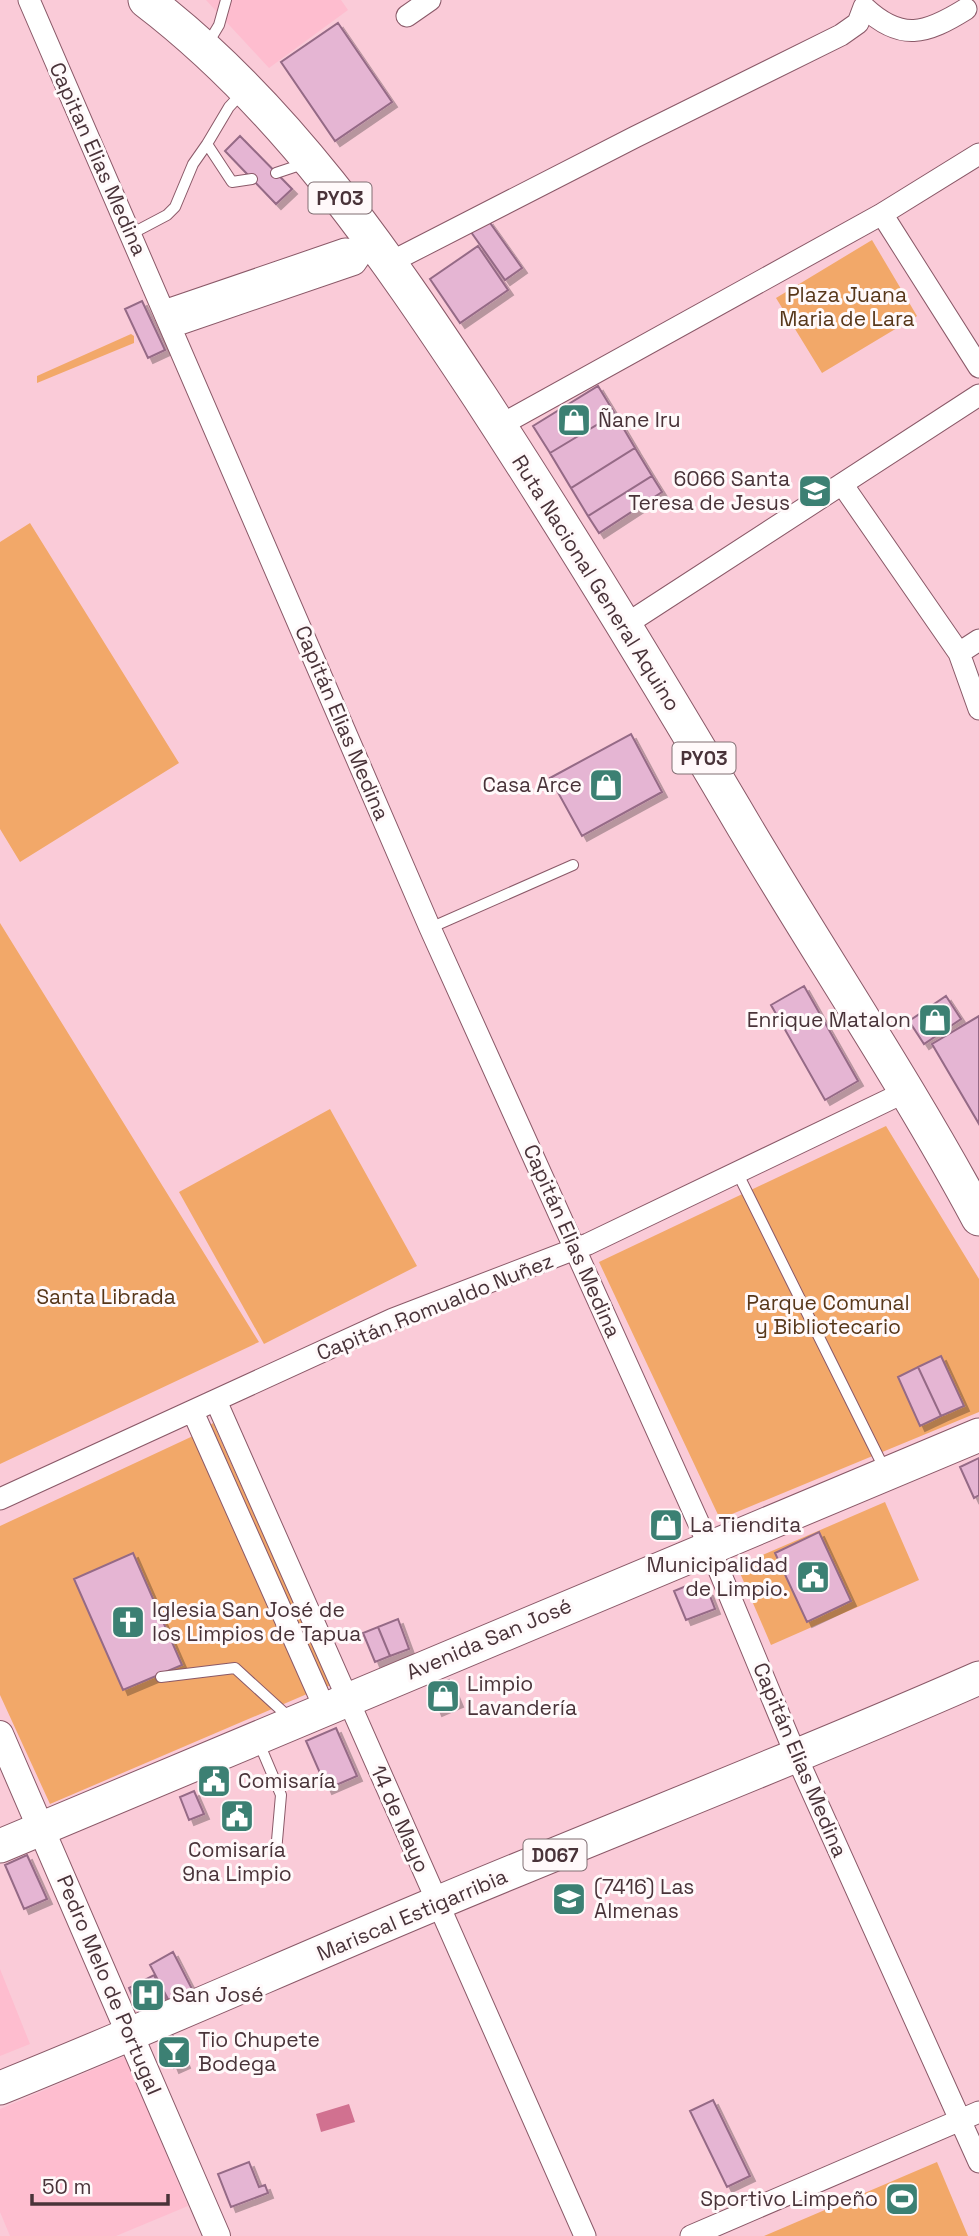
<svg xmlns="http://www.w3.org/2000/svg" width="979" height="2236" viewBox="0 0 979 2236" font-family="'Space Grotesk',sans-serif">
  <defs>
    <filter id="shadow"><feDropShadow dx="5" dy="5" stdDeviation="0" flood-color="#0004"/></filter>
  </defs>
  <rect width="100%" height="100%" fill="#facbd8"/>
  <path fill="#febdcf" d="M 206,0 L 341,0 L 348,10 L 269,68 Z
    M 0,1969 L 30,2044 L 0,2056 Z
    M 125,2056 L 188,2206 L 116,2236 L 10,2236 L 0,2212 L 0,2109 Z"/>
  <path fill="#f2a869" d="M 872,240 L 917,316 L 822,373 L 776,298 Z
    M 131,334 L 134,336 L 134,343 L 37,383 L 37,376 Z
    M 30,523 L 179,763 L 20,862 L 0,829 L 0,542 Z
    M 0,923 L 259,1342 L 0,1464 Z
    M 330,1109 L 417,1266 L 264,1344 L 179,1192 Z
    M 886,1126 L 979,1279 L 979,1412 L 720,1519 L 599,1262 Z
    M 213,1423 L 331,1685 L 326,1687 L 210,1425 Z
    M 193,1436 L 307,1694 L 50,1804 L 0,1695 L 0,1526 Z
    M 885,1502 L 919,1580 L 771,1645 L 737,1566 Z
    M 937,2162 L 968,2236 L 764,2236 Z"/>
  <path fill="#d17190" d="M 349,2104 L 355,2122 L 321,2132 L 316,2114 Z"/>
  <path fill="#e5b5d3" stroke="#956a86" stroke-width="2" filter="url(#shadow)" d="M 338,23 L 392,102 L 335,141 L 281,62 Z
    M 240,136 L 292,189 L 276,204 L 225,151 Z
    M 488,220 L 522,268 L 505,280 L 471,232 Z
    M 478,246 L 508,290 L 460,323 L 430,279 Z
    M 142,301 L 165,350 L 148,358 L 125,309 Z
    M 598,386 L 615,414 L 550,453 L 533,426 Z
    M 615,414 L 635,448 L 571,488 L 550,453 Z
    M 635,448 L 652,476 L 588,516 L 571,488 Z
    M 652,476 L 662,492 L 599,533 L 588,516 Z
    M 631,734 L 662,792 L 582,836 L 550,778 Z
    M 804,986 L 858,1081 L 825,1100 L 771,1005 Z
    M 946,996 L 961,1019 L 924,1044 L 909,1021 Z
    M 979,1016 L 979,1124 L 932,1044 Z
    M 941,1356 L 964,1406 L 941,1416 L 918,1367 Z
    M 918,1367 L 941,1416 L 920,1426 L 898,1377 Z
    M 979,1458 L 979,1495 L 974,1498 L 960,1467 Z
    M 819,1532 L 851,1601 L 807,1622 L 775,1553 Z
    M 133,1553 L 182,1665 L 123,1690 L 74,1579 Z
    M 691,1584 L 708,1591 L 715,1609 L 686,1620 L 674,1591 Z
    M 398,1619 L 409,1649 L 390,1656 L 378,1627 Z
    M 378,1627 L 390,1656 L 375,1662 L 363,1633 Z
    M 449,1680 L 458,1702 L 437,1711 L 428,1689 Z
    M 336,1728 L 357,1776 L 327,1789 L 306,1741 Z
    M 194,1791 L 204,1814 L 189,1820 L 180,1797 Z
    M 27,1855 L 47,1899 L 24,1909 L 5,1865 Z
    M 173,1952 L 192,1989 L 169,2001 L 150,1965 Z
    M 154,1975 L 167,2002 L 140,2014 L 129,1988 Z
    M 173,2036 L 185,2063 L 174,2068 L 163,2041 Z
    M 713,2100 L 750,2176 L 727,2187 L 690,2111 Z
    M 249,2162 L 259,2187 L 265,2185 L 268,2193 L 231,2207 L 218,2174 Z"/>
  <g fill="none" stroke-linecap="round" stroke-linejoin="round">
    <g stroke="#8a5968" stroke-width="12">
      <path id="service" d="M 207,45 L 219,25 L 226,0
        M 242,93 L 229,107 L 207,144 L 232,182 L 252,179
        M 276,173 L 303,164
        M 131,234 L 167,215 L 175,207 L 193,164 L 207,144
        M 430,928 L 573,865
        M 738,1174 L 885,1470
        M 161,1677 L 235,1668 L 292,1720
        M 259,1743 L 281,1795 L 276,1852"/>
    </g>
    <g stroke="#8a5968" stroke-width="23">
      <path id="minor" d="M 29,0 L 430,928 L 709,1546 L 797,1758 L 979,2162
        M 407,16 L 430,0
        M 882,214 L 979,367
        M 389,263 L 635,137 L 841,35 L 858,23 L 864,7 C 901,42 926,34 966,9
        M 164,311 L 345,249 L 364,251
        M 171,327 L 355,264 L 364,251
        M 499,426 L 882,214 L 979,154
        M 842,484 L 959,653 L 979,709
        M 625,625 L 979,395
        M 959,653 L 979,640
        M 216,1401 L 585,2236
        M 193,1412 L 325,1709
        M 0,1499 L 393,1319 L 588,1244 L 905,1092
        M 691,2236 L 979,2112"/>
    </g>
    <g stroke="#8a5968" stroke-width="28">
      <path id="tertiary" d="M 0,1734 L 217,2236"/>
    </g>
    <g stroke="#8a5968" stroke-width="35">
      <path id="primary" d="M 0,1846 L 979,1435
        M 0,2088 C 147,2029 291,1964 437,1903 C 618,1827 800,1757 979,1678"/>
    </g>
    <g stroke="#8a5968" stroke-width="37">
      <path id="trunk" d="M 146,0 C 285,106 384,252 480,397 C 568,532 652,670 734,809 C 814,946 904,1078 979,1218"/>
    </g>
    <use href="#service" stroke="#fff" stroke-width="10"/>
    <use href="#minor" stroke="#fff" stroke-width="21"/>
    <use href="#tertiary" stroke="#fff" stroke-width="26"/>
    <use href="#primary" stroke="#fff" stroke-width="33"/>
    <use href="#trunk" stroke="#fff" stroke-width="35"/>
  </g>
  <defs>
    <g id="shop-square" transform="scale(1.75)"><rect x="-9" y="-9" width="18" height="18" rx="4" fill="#3c8073" stroke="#fff9fa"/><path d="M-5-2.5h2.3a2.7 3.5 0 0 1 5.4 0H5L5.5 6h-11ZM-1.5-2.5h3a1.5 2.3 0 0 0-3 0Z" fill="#fff"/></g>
    <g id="school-square" transform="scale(1.75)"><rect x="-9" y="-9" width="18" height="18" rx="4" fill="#3c8073" stroke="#fff9fa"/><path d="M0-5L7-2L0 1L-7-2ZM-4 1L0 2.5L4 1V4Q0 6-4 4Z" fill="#fff"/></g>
    <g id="civic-square" transform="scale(1.75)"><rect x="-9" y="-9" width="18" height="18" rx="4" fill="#3c8073" stroke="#fff9fa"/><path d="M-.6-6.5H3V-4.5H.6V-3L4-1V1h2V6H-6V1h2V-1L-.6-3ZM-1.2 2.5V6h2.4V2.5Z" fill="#fff"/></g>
    <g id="church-square" transform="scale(1.75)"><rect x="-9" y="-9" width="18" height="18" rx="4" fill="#3c8073" stroke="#fff9fa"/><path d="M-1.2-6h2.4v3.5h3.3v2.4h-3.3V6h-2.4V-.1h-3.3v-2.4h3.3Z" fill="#fff"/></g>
    <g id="hospital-square" transform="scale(1.75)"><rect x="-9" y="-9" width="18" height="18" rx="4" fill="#3c8073" stroke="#fff9fa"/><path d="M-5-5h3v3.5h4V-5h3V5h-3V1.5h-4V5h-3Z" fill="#fff"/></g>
    <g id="bar-square" transform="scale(1.75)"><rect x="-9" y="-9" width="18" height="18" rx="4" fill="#3c8073" stroke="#fff9fa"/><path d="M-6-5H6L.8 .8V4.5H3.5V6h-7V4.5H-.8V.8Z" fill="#fff"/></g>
    <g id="stadium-square" transform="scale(1.75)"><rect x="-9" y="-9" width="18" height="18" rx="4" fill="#3c8073" stroke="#fff9fa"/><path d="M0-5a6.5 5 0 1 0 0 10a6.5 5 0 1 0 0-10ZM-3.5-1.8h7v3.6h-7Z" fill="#fff"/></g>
  </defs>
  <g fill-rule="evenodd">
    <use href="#shop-square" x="574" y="420"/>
    <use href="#school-square" x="815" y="491"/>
    <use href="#shop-square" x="606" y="785"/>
    <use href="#shop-square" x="935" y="1020"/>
    <use href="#shop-square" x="666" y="1525"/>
    <use href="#civic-square" x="813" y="1577"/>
    <use href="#church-square" x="128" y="1622"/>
    <use href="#shop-square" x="443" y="1696"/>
    <use href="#civic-square" x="214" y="1781"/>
    <use href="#civic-square" x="237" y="1816"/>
    <use href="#school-square" x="569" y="1899"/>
    <use href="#hospital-square" x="148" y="1995"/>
    <use href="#bar-square" x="174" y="2052"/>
    <use href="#stadium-square" x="902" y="2199"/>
  </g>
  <g text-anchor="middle" stroke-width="6" stroke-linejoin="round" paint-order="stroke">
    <g fill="#fff9fa" stroke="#806e73" stroke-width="2">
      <rect x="308.5" y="182.5" width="63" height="31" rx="5"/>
      <rect x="672.5" y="742.5" width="63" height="31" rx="5"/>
      <rect x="523.5" y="1839.5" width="63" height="31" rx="5"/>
    </g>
    <g font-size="19" font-weight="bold" fill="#493339">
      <text x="340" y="205">PY03</text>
      <text x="704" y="765">PY03</text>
      <text x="555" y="1862">D067</text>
    </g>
    <g font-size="21" fill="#493339" stroke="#fff9fa">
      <text transform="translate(98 159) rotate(66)" y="7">Capitan Elias Medina</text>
      <text transform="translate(596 583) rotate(58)" y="7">Ruta Nacional General Aquino</text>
      <text transform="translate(342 723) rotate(67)" y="7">Capitán Elias Medina</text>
      <text transform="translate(572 1241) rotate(66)" y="7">Capitán Elias Medina</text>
      <text transform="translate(435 1307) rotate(-22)" y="7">Capitán Romualdo Nuñez</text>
      <text transform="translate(489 1639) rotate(-23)" y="7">Avenida San José</text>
      <text transform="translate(800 1760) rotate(67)" y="7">Capitán Elias Medina</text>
      <text transform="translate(400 1819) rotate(66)" y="7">14 de Mayo</text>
      <text transform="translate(412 1915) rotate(-23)" y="7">Mariscal Estigarribia</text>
      <text transform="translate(109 1985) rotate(67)" y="7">Pedro Melo de Portugal</text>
    </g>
    <g font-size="21" fill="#57371a" stroke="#fff9fa">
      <text x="847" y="302">Plaza Juana<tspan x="847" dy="24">Maria de Lara</tspan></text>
      <text x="106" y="1304">Santa Librada</text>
      <text x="828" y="1310">Parque Comunal<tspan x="828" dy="24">y Bibliotecario</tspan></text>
    </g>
    <g font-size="21" fill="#493339" stroke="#fff9fa" text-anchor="start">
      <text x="598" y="427">Ñane Iru</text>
      <text x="790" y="486" text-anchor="end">6066 Santa<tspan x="790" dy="24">Teresa de Jesus</tspan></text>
      <text x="582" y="792" text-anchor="end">Casa Arce</text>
      <text x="911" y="1027" text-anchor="end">Enrique Matalon</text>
      <text x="690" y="1532">La Tiendita</text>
      <text x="788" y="1572" text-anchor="end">Municipalidad<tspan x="788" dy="24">de Limpio.</tspan></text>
      <text x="152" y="1617">Iglesia San José de<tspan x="152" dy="24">los Limpios de Tapua</tspan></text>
      <text x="467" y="1691">Limpio<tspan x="467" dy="24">Lavandería</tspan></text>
      <text x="238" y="1788">Comisaría</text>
      <text x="237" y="1857" text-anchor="middle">Comisaría<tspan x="237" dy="24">9na Limpio</tspan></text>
      <text x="594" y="1894">(7416) Las<tspan x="594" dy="24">Almenas</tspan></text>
      <text x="172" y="2002">San José</text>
      <text x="198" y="2047">Tio Chupete<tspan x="198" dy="24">Bodega</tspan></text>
      <text x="878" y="2206" text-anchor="end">Sportivo Limpeño</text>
    </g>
  </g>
  <path d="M32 2194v10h136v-10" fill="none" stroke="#493339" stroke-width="3.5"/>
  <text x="42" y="2194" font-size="21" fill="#493339" stroke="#fff9fa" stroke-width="5" paint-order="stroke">50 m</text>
</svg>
